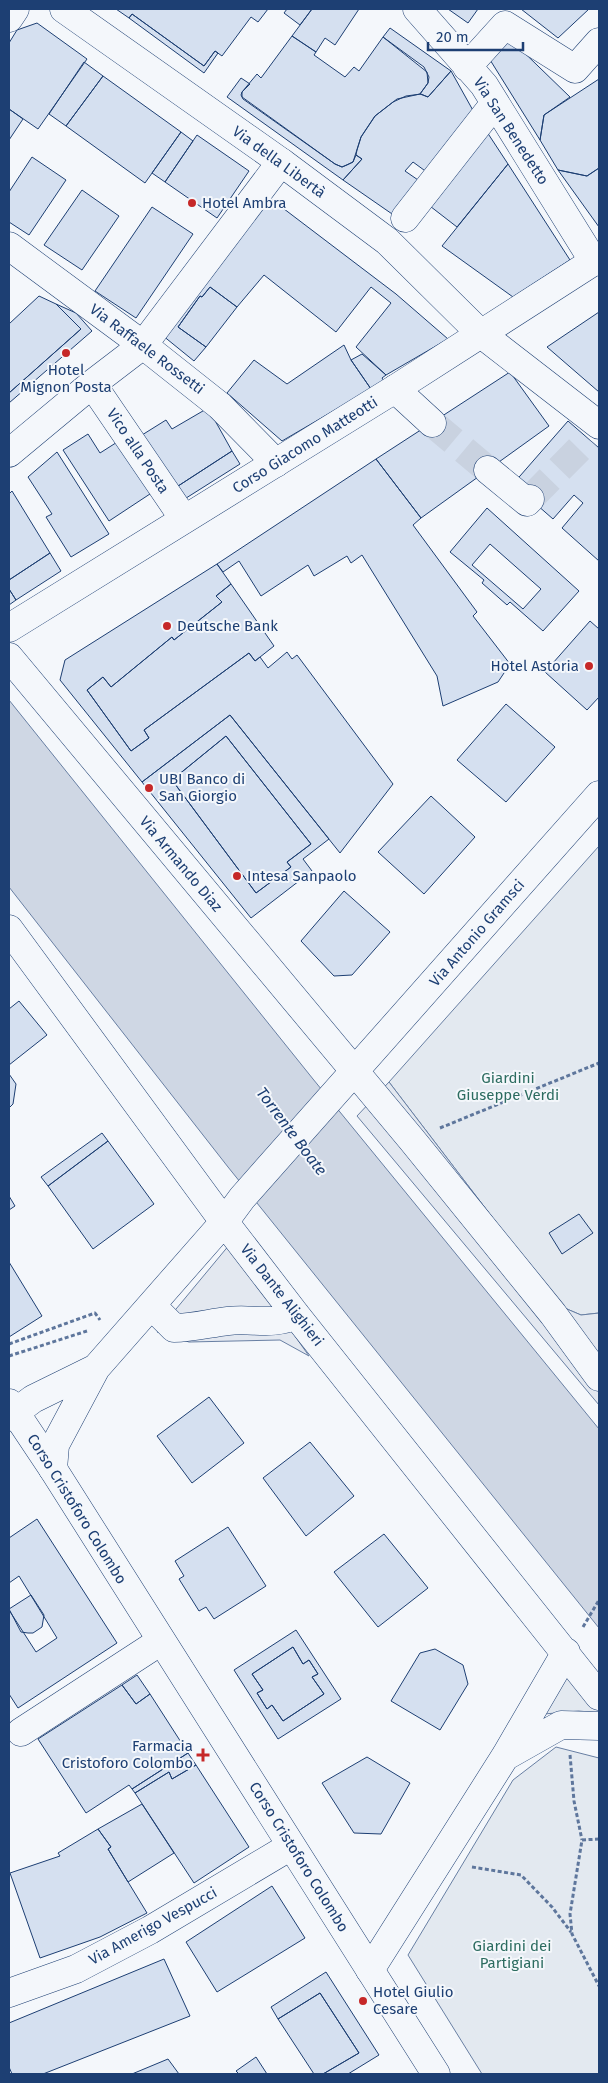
<svg xmlns="http://www.w3.org/2000/svg" width="608" height="2083" viewBox="0 0 608 2083" font-family="'Fira Sans',sans-serif">
  <rect width="100%" height="100%" fill="#f4f7fb"/>
  <path fill="#e3e9f0" stroke="#687fa3" d="M 599,846 L 599,1313 L 581,1315 L 560,1306 L 389,1082 Z
    M 567,1674 L 599,1709 L 599,1713 L 579,1711 L 544,1714 Z
    M 556,1747 L 599,1758 L 599,2074 L 482,2074 L 408,1955 L 513,1780 Z"/>
  <path fill="#e3e8f0" stroke="#687fa3" d="M 389,1082 L 560,1306 L 581,1315 L 599,1313 L 599,1405 L 357,1116 Z
    M 230,1244 L 309,1356 L 280,1340 L 189,1342 L 157,1332 Z"/>
  <path fill="#cfd7e4" stroke="#687fa3" d="M 9,700 L 313,1079 L 599,1429 L 599,1628 L 228,1167 L 9,887 Z"/>
  <path fill="#d5e0f0" stroke="#1d3f73" fill-rule="evenodd" d="M 116,9 L 268,9 L 258,22 L 251,17 L 222,56 L 215,51 L 204,66 L 132,14 L 129,18 Z
    M 287,9 L 312,9 L 300,25 L 284,13 Z
    M 312,9 L 359,9 L 335,45 L 325,38 L 316,52 L 292,36 Z
    M 448,9 L 478,9 L 468,23 Z
    M 521,9 L 589,9 L 558,38 Z
    M 132,14 L 204,66 L 215,51 L 218,53 L 204,73 L 129,18 Z
    M 37,23 L 87,59 L 38,129 L 9,109 L 9,43 L 17,30 Z
    M 390,28 L 451,71 L 428,97 L 420,94 L 428,83 L 427,72 L 383,37 Z
    M 506,35 L 570,97 L 544,115 L 540,140 L 487,55 Z
    M 292,36 L 316,52 L 314,55 L 345,77 L 354,67 L 359,71 L 383,37 L 424,67 L 429,77 L 428,83 L 420,94 L 397,99 L 375,116 L 361,137 L 353,162 L 342,167 L 335,164 L 242,97 L 242,92 L 257,74 L 261,78 Z
    M 84,62 L 103,76 L 66,126 L 49,114 Z
    M 451,71 L 475,114 L 428,173 L 413,162 L 405,171 L 421,182 L 395,216 L 343,180 L 362,159 L 356,155 L 357,150 L 361,137 L 375,116 L 393,102 L 406,96 L 421,94 L 428,97 Z
    M 103,76 L 181,132 L 145,183 L 66,126 Z
    M 241,78 L 250,84 L 242,92 L 241,95 L 243,99 L 335,164 L 342,167 L 347,165 L 353,162 L 356,155 L 362,159 L 343,180 L 227,97 Z
    M 599,79 L 599,168 L 587,176 L 558,170 L 540,140 L 544,115 Z
    M 9,109 L 23,119 L 9,140 Z
    M 485,129 L 508,164 L 457,227 L 426,203 Z
    M 181,132 L 193,141 L 165,182 L 152,173 Z
    M 197,135 L 249,171 L 217,218 L 165,182 Z
    M 32,157 L 66,180 L 29,235 L 9,222 L 9,192 Z
    M 508,164 L 570,260 L 513,297 L 442,246 Z
    M 599,168 L 599,227 L 558,170 L 587,176 Z
    M 82,190 L 119,216 L 82,270 L 44,245 Z
    M 267,196 L 396,294 L 448,339 L 386,375 L 356,347 L 391,303 L 371,287 L 336,332 L 264,275 L 237,307 L 210,287 L 202,297 L 200,296 L 178,327 L 206,347 L 194,361 L 162,335 Z
    M 152,207 L 193,234 L 136,318 L 95,291 Z
    M 210,287 L 237,307 L 206,347 L 178,327 L 200,296 L 202,297 Z
    M 39,296 L 56,304 L 81,329 L 9,393 L 9,324 Z
    M 56,304 L 76,313 L 92,331 L 9,403 L 9,393 L 81,329 Z
    M 599,312 L 599,392 L 547,347 Z
    M 344,345 L 351,360 L 371,389 L 282,441 L 227,393 L 254,360 L 287,384 Z
    M 362,354 L 386,375 L 382,378 L 384,381 L 371,389 L 351,360 Z
    M 510,372 L 549,426 L 421,518 L 376,459 Z
    M 208,408 L 232,451 L 175,488 L 142,435 L 166,420 L 172,429 Z
    M 568,421 L 599,448 L 599,561 L 562,528 L 583,503 L 574,495 L 553,519 L 513,484 Z
    M 88,434 L 100,453 L 122,439 L 156,490 L 109,521 L 63,450 Z
    M 232,451 L 240,464 L 183,500 L 175,488 Z
    M 57,452 L 109,534 L 71,557 L 46,517 L 52,514 L 28,477 Z
    M 376,459 L 421,518 L 413,525 L 477,612 L 473,616 L 510,664 L 498,682 L 443,706 L 437,676 L 362,555 L 351,563 L 347,556 L 314,576 L 308,565 L 261,596 L 239,561 L 223,572 L 217,564 Z
    M 12,491 L 50,553 L 9,580 L 9,494 Z
    M 487,508 L 579,591 L 543,631 L 510,602 L 507,605 L 482,583 L 484,580 L 450,552 Z
    M 490,544 L 541,589 L 523,609 L 472,565 Z
    M 50,553 L 61,571 L 16,600 L 9,589 L 9,580 Z
    M 217,564 L 231,584 L 216,596 L 222,602 L 174,640 L 172,637 L 111,687 L 103,677 L 87,690 L 131,751 L 149,738 L 144,730 L 249,653 L 255,661 L 260,657 L 268,668 L 287,652 L 292,659 L 297,655 L 393,784 L 340,853 L 230,715 L 142,782 L 60,680 L 65,660 Z
    M 231,584 L 274,646 L 255,661 L 249,653 L 144,730 L 149,738 L 131,751 L 87,690 L 103,677 L 111,687 L 172,637 L 174,640 L 222,602 L 216,596 Z
    M 9,589 L 16,600 L 9,605 Z
    M 590,621 L 599,629 L 599,697 L 587,710 L 545,672 Z
    M 506,704 L 555,747 L 506,802 L 457,760 Z
    M 230,715 L 329,839 L 303,859 L 312,871 L 251,918 L 142,782 ZM 226,736 L 311,844 L 287,862 L 291,867 L 256,893 L 172,780 Z
    M 226,736 L 311,844 L 287,862 L 291,867 L 256,893 L 172,780 Z
    M 431,796 L 475,837 L 424,894 L 378,852 Z
    M 344,891 L 390,932 L 352,975 L 334,976 L 301,941 Z
    M 19,1001 L 47,1035 L 9,1065 L 9,1009 Z
    M 9,1074 L 16,1084 L 13,1104 L 9,1108 Z
    M 102,1133 L 108,1141 L 48,1186 L 41,1177 Z
    M 108,1141 L 154,1204 L 93,1249 L 48,1186 Z
    M 9,1196 L 15,1206 L 9,1210 Z
    M 579,1214 L 593,1233 L 562,1254 L 549,1233 Z
    M 9,1262 L 42,1316 L 9,1337 Z
    M 209,1397 L 244,1443 L 192,1483 L 157,1436 Z
    M 310,1442 L 354,1496 L 306,1536 L 263,1478 Z
    M 37,1519 L 117,1643 L 18,1708 L 9,1694 L 9,1610 L 36,1652 L 57,1638 L 19,1576 L 9,1583 L 9,1538 Z
    M 228,1527 L 266,1586 L 214,1619 L 206,1607 L 199,1611 L 179,1579 L 184,1576 L 175,1561 Z
    M 384,1534 L 428,1588 L 378,1627 L 334,1572 Z
    M 31,1595 L 44,1615 L 42,1627 L 33,1633 L 28,1633 L 21,1632 L 9,1609 Z
    M 296,1630 L 341,1699 L 278,1739 L 234,1670 ZM 293,1647 L 303,1664 L 309,1660 L 318,1674 L 312,1677 L 324,1694 L 283,1721 L 272,1705 L 267,1709 L 257,1693 L 263,1690 L 252,1674 Z
    M 293,1647 L 303,1664 L 309,1660 L 318,1674 L 312,1677 L 324,1694 L 283,1721 L 272,1705 L 267,1709 L 257,1693 L 263,1690 L 252,1674 Z
    M 435,1649 L 463,1665 L 468,1684 L 440,1730 L 391,1701 L 420,1653 Z
    M 137,1675 L 150,1694 L 136,1704 L 122,1685 Z
    M 122,1685 L 136,1704 L 150,1694 L 188,1753 L 132,1789 L 129,1785 L 86,1813 L 38,1739 Z
    M 188,1753 L 196,1765 L 172,1779 L 169,1772 L 135,1793 L 132,1789 Z
    M 367,1757 L 410,1783 L 381,1834 L 354,1833 L 322,1783 Z
    M 196,1765 L 249,1847 L 194,1883 L 135,1793 L 169,1772 L 172,1779 Z
    M 142,1804 L 174,1853 L 128,1882 L 108,1849 L 111,1847 L 98,1829 Z
    M 98,1829 L 111,1847 L 108,1849 L 147,1913 L 100,1937 L 40,1958 L 10,1873 L 60,1856 L 58,1853 Z
    M 272,1886 L 305,1938 L 217,1992 L 186,1942 Z
    M 164,1959 L 190,2016 L 43,2074 L 12,2074 L 9,2067 L 9,2023 Z
    M 326,1972 L 379,2055 L 348,2074 L 323,2074 L 359,2053 L 320,1993 L 278,2019 L 271,2007 Z
    M 320,1993 L 359,2053 L 323,2074 L 314,2074 L 278,2019 Z
    M 256,2057 L 267,2074 L 239,2074 L 236,2071 Z
    M 168,2059 L 179,2074 L 132,2074 Z"/>
  <g fill="none" stroke-linecap="round" stroke-linejoin="round">
    <path stroke="#c9d2e0" stroke-width="28" stroke-dasharray="28 14" stroke-linecap="butt" d="M 432,423 L 488,470
      M 530,499 L 589,439"/>
    <g stroke="#1d3f73" stroke-width="29">
      <path id="minor" d="M 417,9 L 484,85 L 594,262
        M 9,18 L 15,9
        M 467,67 L 505,25 L 575,69 L 599,42
        M 405,218 L 495,103
        M 9,246 L 143,345 L 220,406 L 276,463
        M 480,333 L 599,425
        M 92,384 L 184,519
        M 395,389 L 432,423
        M 9,453 L 92,384 L 143,345 L 281,162
        M 488,470 L 527,502 L 530,499
        M 9,657 L 412,1140 L 553,1314 L 599,1377
        M 9,929 L 216,1211 L 296,1315 L 599,1696
        M 152,1306 L 174,1328 C 193,1328 210,1323 228,1321 C 252,1318 273,1326 296,1315
        M 9,1417 L 33,1399 L 96,1368
        M 53,1469 L 55,1445 L 96,1368 L 225,1221 L 242,1198 L 599,795
        M 21,1732 L 161,1641
        M 508,1755 L 561,1725 L 599,1726
        M 370,1970 L 506,1755 L 566,1652
        M 9,1993 L 76,1969 L 150,1930 L 291,1846"/>
    </g>
    <g stroke="#1d3f73" stroke-width="29">
      <path id="major" d="M 64,9 L 281,162 L 387,241 L 480,333
        M 9,628 L 395,389 L 599,258
        M 9,1403 L 53,1469 L 436,2074"/>
    </g>
    <path stroke="#5e769c" stroke-width="3" stroke-dasharray="4 2.5" stroke-linecap="butt" d="M 440,1128 L 599,1063
      M 9,1344 L 95,1313 L 100,1320
      M 9,1356 L 87,1331
      M 583,1627 L 599,1600
      M 570,1755 L 574,1801 L 582,1840
      M 599,1839 L 582,1840 L 570,1914 L 572,1934 L 599,1986
      M 472,1867 L 521,1875 L 552,1907 L 571,1932"/>
    <use href="#minor" stroke="#f4f7fb" stroke-width="28"/>
    <use href="#major" stroke="#f4f7fb" stroke-width="28"/>
  </g>
  <g fill="#c62828" stroke="#f4f7fb" stroke-width="2">
    <circle cx="192" cy="203" r="5"/>
    <circle cx="66" cy="353" r="5"/>
    <circle cx="167" cy="626" r="5"/>
    <circle cx="589" cy="666" r="5"/>
    <circle cx="149" cy="788" r="5"/>
    <circle cx="237" cy="876" r="5"/>
    <path d="M200.5 1747.5h5v5h5v5h-5v5h-5v-5h-5v-5h5z"/>
    <circle cx="363" cy="2001" r="5"/>
  </g>
  <g text-anchor="middle" stroke-width="4" stroke-linejoin="round" paint-order="stroke">
    <g font-size="15" fill="#1d3f73" stroke="#f4f7fb">
      <text transform="translate(511 131) rotate(57)" y="5">Via San Benedetto</text>
      <text transform="translate(279 162) rotate(36)" y="5">Via della Libertà</text>
      <text transform="translate(147 349) rotate(37)" y="5">Via Raffaele Rossetti</text>
      <text transform="translate(305 445) rotate(-32)" y="5">Corso Giacomo Matteotti</text>
      <text transform="translate(138 451) rotate(56)" y="5">Vico alla Posta</text>
      <text transform="translate(181 864) rotate(50)" y="5">Via Armando Diaz</text>
      <text transform="translate(477 933) rotate(-49)" y="5">Via Antonio Gramsci</text>
      <text transform="translate(282 1295) rotate(52)" y="5">Via Dante Alighieri</text>
      <text transform="translate(77 1509) rotate(58)" y="5">Corso Cristoforo Colombo</text>
      <text transform="translate(299 1857) rotate(58)" y="5">Corso Cristoforo Colombo</text>
      <text transform="translate(153 1926) rotate(-29)" y="5">Via Amerigo Vespucci</text>
    </g>
    <g font-size="15" fill="#1d3f73" stroke="#f4f7fb" text-anchor="start">
      <text x="202" y="208">Hotel Ambra</text>
      <text x="66" y="375" text-anchor="middle">Hotel<tspan x="66" dy="17">Mignon Posta</tspan></text>
      <text x="177" y="631">Deutsche Bank</text>
      <text x="579" y="671" text-anchor="end">Hotel Astoria</text>
      <text x="159" y="784">UBI Banco di<tspan x="159" dy="17">San Giorgio</tspan></text>
      <text x="247" y="881">Intesa Sanpaolo</text>
      <text x="193" y="1751" text-anchor="end">Farmacia<tspan x="193" dy="17">Cristoforo Colombo</tspan></text>
      <text x="373" y="1997">Hotel Giulio<tspan x="373" dy="17">Cesare</tspan></text>
    </g>
    <g font-size="15" fill="#2c6c60" stroke="#f4f7fb">
      <text x="508" y="1083">Giardini<tspan x="508" dy="17">Giuseppe Verdi</tspan></text>
      <text x="512" y="1951">Giardini dei<tspan x="512" dy="17">Partigiani</tspan></text>
    </g>
    <g font-size="16" font-style="italic" fill="#1d3f73" stroke="#f4f7fb">
      <text transform="translate(292 1131) rotate(53)" y="6">Torrente Boate</text>
    </g>
  </g>
  <rect width="608" height="2083" fill="none" stroke="#1d3f73" stroke-width="20"/>
  <path d="M428 42v8h95v-8" fill="none" stroke="#1d3f73" stroke-width="2.5"/>
  <text x="436" y="42" font-size="15" fill="#1d3f73" stroke="#f4f7fb" stroke-width="4" paint-order="stroke">20 m</text>
</svg>
